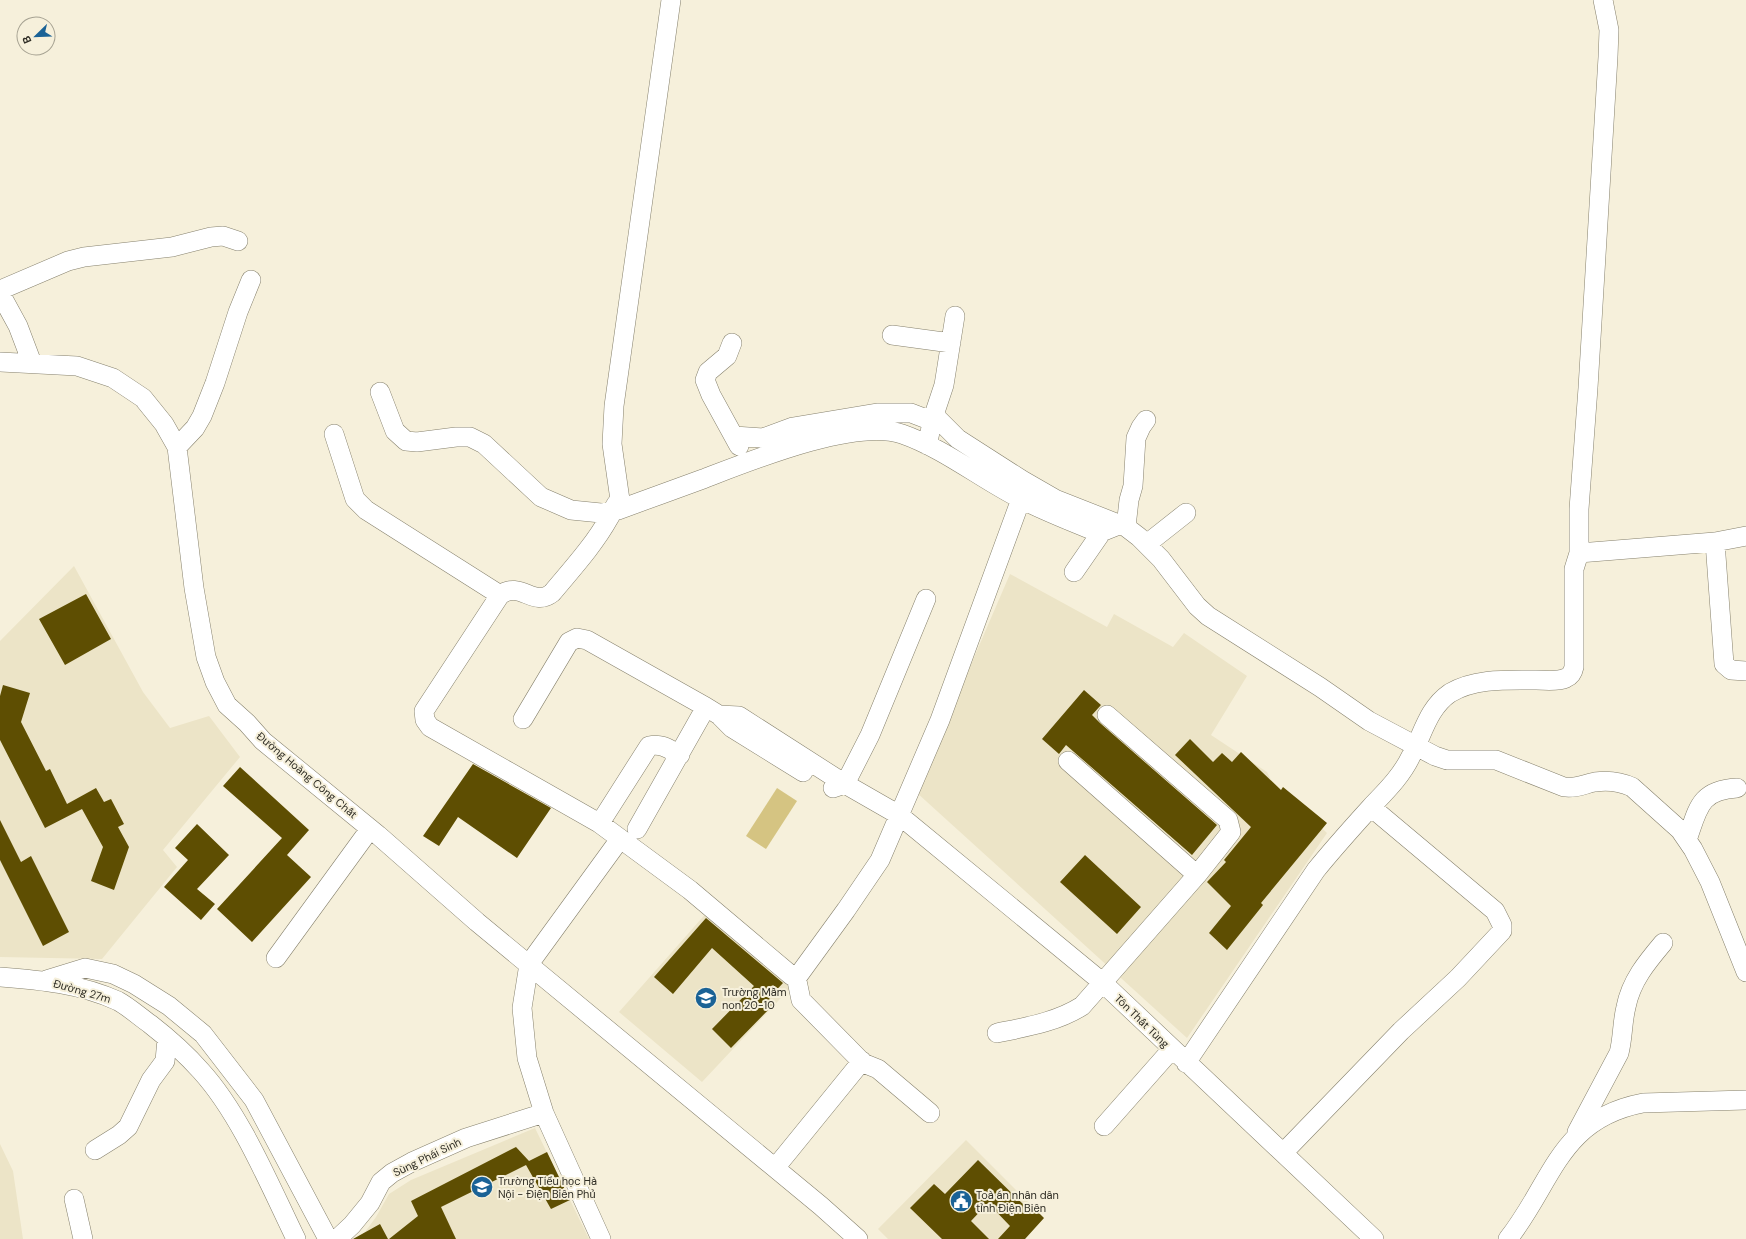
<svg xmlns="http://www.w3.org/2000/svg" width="1746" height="1239" viewBox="0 0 1746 1239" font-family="'DM Sans',sans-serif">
  <rect width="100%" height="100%" fill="#f6f0db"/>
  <path fill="#ece4c7" d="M 74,566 L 143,692 L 170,728 L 209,716 L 240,757 L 163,850 L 177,867 L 102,959 L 0,957 L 0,641 Z
    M 1010,574 L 1107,627 L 1114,614 L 1173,647 L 1184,633 L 1247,676 L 1211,735 L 1267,772 L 1271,780 L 1327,833 L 1187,1038 L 916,792 Z
    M 709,910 L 794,984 L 702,1082 L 619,1012 Z
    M 535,1128 L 589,1239 L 355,1239 L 365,1232 L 376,1217 L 389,1194 L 411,1180 Z
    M 966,1140 L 1044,1218 L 1025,1239 L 888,1239 L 878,1229 Z
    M 0,1144 L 13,1171 L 23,1239 L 0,1239 Z"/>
  <path fill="#d5c482" d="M 777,788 L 797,801 L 766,849 L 746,836 Z"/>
  <path fill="#5e4e02" d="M 86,594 L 111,639 L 65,665 L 39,619 Z
    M 3,685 L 30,693 L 21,722 L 46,771 L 50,769 L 67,804 L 96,788 L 104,802 L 111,799 L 124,824 L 118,827 L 129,847 L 114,890 L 91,881 L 103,847 L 82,809 L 45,828 L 0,740 L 0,696 Z
    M 1084,690 L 1101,705 L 1092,715 L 1100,723 L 1217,825 L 1192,855 L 1066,745 L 1059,754 L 1042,739 Z
    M 1190,739 L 1213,762 L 1222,753 L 1232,762 L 1241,752 L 1281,790 L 1283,787 L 1327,823 L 1261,903 L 1263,905 L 1227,950 L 1209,933 L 1231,906 L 1207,882 L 1226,862 L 1224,860 L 1251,827 L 1175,755 Z
    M 473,764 L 551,808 L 517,858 L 458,817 L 439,846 L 423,836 Z
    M 240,767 L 309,830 L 287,855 L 311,877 L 252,942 L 217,909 L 282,838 L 223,786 Z
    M 0,820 L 21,862 L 31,856 L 69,932 L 43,946 L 0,860 Z
    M 197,824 L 229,855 L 197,889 L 215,904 L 201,920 L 164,887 L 188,860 L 175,848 Z
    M 1085,855 L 1141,907 L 1117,934 L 1060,882 Z
    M 706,918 L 783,983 L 769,998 L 774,1004 L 731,1048 L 712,1029 L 754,986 L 712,948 L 673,994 L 654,977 Z
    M 516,1147 L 529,1161 L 547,1152 L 570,1200 L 551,1209 L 526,1165 L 441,1207 L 456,1239 L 389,1239 L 418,1216 L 411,1201 Z
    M 978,1160 L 1026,1207 L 1030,1204 L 1044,1218 L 1025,1239 L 998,1239 L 1010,1226 L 988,1203 L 971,1221 L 989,1239 L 942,1239 L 910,1208 L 934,1184 L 945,1194 Z
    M 380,1224 L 388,1239 L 353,1239 Z"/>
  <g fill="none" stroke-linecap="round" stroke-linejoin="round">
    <g stroke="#86816d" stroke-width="20">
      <path id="minor" d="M 671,0 L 614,406 L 612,444 L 620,500 C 614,504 613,512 609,518 C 594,545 572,569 552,593 C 533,608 521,580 500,595 L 424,711 L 425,720 L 430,727 L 599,823 L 690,890 L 792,976 L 798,976 L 846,910 L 880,860 L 940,720 L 1021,499
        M 0,290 L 68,261 L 84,257 L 172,247 L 211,237 L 223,236 L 238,241
        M 0,293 L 18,326 L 32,363
        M 892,335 L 951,343
        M 732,343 L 727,356 L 708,372 L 705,380 L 711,395 L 739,446
        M 0,362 L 77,366 L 113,378 L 143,398 L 164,424 L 177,447 L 194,588 L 206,657 L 215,682 L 227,705 L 247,723 L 263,741 L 378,835 L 477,922 L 821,1206 L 858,1239
        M 380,392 L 395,431 L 406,441 L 417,442 L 456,437 L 470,437 L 484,444 L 541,497 L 571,510 L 601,513 L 618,510 C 646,500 675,489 703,479 C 750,461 855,418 902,434 C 945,449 981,479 1021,499 C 1046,512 1073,522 1099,533 L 1119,525
        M 334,434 L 355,499 L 366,510 L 500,595
        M 734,436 L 763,438 L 793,427 L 877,413 L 911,413 L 924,418 L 934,415 L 958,439 L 1022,480 L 1055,499 L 1126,527 L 1139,537 L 1161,559 L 1197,606 L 1208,616 L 1320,687 L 1369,721 L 1435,756 L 1447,760 L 1496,760 L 1564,787 C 1576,789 1584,784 1595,782 C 1608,780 1621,782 1632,787 L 1680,830 L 1693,849 L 1710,882 L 1746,972
        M 927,445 L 934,415 L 944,385 L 955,316
        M 177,447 L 195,428 L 202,416 L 215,383 L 238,312 L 251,280
        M 1126,527 L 1129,500 L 1133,486 L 1136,438 L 1141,427 L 1146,420
        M 1715,542 L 1724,664 L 1731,670 L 1746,671
        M 1148,543 L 1186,513
        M 1579,553 L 1579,509 L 1588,388 L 1608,57 L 1609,30 L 1603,0
        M 1074,572 L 1101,533
        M 719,715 L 739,716 L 845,784 L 899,815 L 1102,982 L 1374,1239
        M 523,719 L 569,642 L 577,638 L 587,640 L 706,707 L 719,715 L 732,728 L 803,772
        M 1068,761 L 1197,875
        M 833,788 L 845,784 L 870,735 L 926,599
        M 600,823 L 649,746 C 662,743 669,749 680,755
        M 637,829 L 706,707
        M 1687,840 C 1698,809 1699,790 1737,788
        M 276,958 L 370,829
        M 796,976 L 801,1000 L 863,1063 L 878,1069 L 930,1113
        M 0,977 C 40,980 81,984 118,1001 C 129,1007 140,1017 150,1024 C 168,1038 186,1054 201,1071 C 241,1115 270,1186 296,1239
        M 46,980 L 85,968 L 113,974 L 134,984 L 169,1006 L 203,1034 L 254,1100 L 328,1239
        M 997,1033 C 1026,1027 1057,1022 1082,1006 L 1197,875 L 1231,832 L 1228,820 L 1107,715
        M 1186,1063 L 1316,870 C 1333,849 1351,829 1370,808 C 1385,792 1401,777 1411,756 C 1423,734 1428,708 1450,693 C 1475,678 1508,680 1536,680 C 1546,680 1557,682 1566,678 C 1571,676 1573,672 1574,667 L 1574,569 L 1579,553 L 1715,542 L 1746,536
        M 1104,1126 L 1172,1049
        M 1577,1132 L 1619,1053 C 1623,1038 1622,1023 1626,1007 C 1631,981 1647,962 1663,943
        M 95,1150 L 119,1135 L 128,1127 L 151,1080 L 165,1061 L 167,1039
        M 1283,1153 L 1401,1031 L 1458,978 L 1502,931 L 1502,925 L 1495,911 L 1371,807
        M 775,1168 L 862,1061
        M 74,1199 L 83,1239
        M 337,1239 L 352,1225 L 370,1203 L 381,1182 L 392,1173 L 412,1162 L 466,1138 L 544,1113
        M 601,1239 L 544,1113 L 527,1058 L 522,1008 L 529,964 L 620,839
        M 1508,1239 C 1553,1182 1559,1119 1643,1103 L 1746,1100"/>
    </g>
    <use href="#minor" stroke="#fff" stroke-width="19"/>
  </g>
  <defs>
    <g id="school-disc" transform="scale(1.15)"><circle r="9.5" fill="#1a6296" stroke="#f6f0db"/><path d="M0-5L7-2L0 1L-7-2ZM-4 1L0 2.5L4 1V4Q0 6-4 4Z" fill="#fff"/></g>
    <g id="civic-disc" transform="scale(1.15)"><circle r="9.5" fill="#1a6296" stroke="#f6f0db"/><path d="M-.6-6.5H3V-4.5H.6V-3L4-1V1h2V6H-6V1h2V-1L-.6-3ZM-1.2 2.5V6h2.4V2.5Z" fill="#fff"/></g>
  </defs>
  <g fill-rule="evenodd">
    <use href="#school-disc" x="706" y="998"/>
    <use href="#school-disc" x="482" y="1187"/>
    <use href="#civic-disc" x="961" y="1201"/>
  </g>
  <g text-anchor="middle" stroke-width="4" stroke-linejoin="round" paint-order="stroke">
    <g font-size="11" fill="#2f2d25" stroke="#f6f0db">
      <text transform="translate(307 775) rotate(40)" y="4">Đường Hoàng Công Chất</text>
      <text transform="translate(82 991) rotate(16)" y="4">Đường 27m</text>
      <text transform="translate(1142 1021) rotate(44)" y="4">Tôn Thất Tùng</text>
      <text transform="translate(427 1157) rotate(-26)" y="4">Sùng Phái Sinh</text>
    </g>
    <g font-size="11" fill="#2f2d25" stroke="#f6f0db" text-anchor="start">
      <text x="722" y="996">Trường Mầm<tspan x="722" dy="13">non 20-10</tspan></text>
      <text x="498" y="1185">Trường Tiểu học Hà<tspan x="498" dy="13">Nội - Điện Biên Phủ</tspan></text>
      <text x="976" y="1199">Toà án nhân dân<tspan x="976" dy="13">tỉnh Điện Biên</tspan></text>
    </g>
  </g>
  <g transform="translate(36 36) rotate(247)"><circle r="19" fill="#f6f0db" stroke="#a6a292"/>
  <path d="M0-3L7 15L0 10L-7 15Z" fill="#1a6296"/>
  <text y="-6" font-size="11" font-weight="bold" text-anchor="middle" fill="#2f2d25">B</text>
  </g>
</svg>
